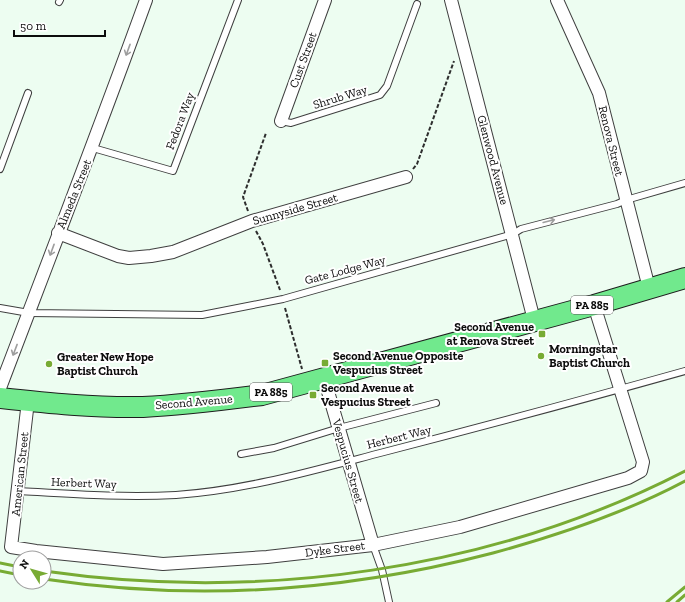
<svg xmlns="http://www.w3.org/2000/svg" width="685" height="602" viewBox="0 0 685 602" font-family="'Zilla Slab',serif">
  <rect width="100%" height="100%" fill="#edfdf1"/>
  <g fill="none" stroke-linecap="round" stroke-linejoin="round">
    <g stroke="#3f3f3f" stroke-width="8">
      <path id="lane" d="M 59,2 L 60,0
        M 281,121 L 291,123 L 380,95 L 387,86 L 417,4
        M 93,148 L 173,171 L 238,0
        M 0,169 L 28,93
        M 0,308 L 29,313 L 202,315 L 283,299 L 513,234 L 521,229 L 617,204 L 626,200 L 685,183
        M 241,454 L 274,448 L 339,428 L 436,403
        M 19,491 C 71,494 124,498 176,495 C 247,490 315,470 384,452 C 485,426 585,399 685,371
        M 373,545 L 382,570 L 389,602"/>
    </g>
    <g stroke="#3f3f3f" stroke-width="14">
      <path id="street" d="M 451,0 L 534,320
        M 557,0 L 599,93 L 649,288
        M 281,121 L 325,0
        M 58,233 L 118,256 L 129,258 L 151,256 L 173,252 L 252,221 L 406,177
        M 324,378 L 373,545
        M 0,388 C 49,259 99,130 146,0
        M 28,401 L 11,547 L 36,551 L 163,564 L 267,557 L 373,545 L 460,527 L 628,478 L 641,471 L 643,462 L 594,305"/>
    </g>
    <g stroke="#1d1d1d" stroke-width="22">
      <path id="primary" d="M 0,398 C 47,403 95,408 143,407 C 183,405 222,400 262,395 L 594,305 L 685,278"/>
    </g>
    <path stroke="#2e2e2e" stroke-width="2" stroke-dasharray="4 2" stroke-linecap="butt" d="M 413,169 L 417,164 L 454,61
      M 248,211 L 243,197 L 266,133
      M 256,231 L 263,244 L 280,290
      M 285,308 L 302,369"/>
    <use href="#lane" stroke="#fff" stroke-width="6"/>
    <use href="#street" stroke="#fff" stroke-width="12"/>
    <use href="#primary" stroke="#71e98d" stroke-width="20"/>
    <path stroke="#78ab34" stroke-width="3" d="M 0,563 L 20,567
      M 0,571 L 20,575
      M 44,571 C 259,602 491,571 685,471
      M 44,579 C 197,602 344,592 493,553 C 559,535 625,513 685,481
      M 667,602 L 685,587
      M 677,602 L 685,595"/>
  </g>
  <defs><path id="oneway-shaft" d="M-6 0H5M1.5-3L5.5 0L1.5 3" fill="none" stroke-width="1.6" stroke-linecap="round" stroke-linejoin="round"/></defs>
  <g stroke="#9e9e9e">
    <use href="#oneway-shaft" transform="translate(128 50) rotate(110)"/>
    <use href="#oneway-shaft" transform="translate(549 221) rotate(-14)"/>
    <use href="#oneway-shaft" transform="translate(52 250) rotate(110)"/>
    <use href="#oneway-shaft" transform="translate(15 350) rotate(111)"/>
  </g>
  <g fill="#78ab34" stroke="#fff" stroke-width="1.5">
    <rect x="538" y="330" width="8" height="8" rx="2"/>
    <circle cx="541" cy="356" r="4"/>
    <rect x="321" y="359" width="8" height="8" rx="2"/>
    <circle cx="49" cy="364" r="4"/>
    <rect x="309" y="391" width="8" height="8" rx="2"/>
  </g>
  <g text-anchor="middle" stroke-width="4" stroke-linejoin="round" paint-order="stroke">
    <g fill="#fff" stroke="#555" stroke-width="1">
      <rect x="571" y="296" width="42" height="18" rx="3"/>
      <rect x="250" y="383" width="42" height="18" rx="3"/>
    </g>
    <g font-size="11" font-weight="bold" fill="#0c0c0c">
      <text x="592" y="309">PA 885</text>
      <text x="271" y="396">PA 885</text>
    </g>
    <g font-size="12" fill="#0c0c0c" stroke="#fff">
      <text transform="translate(303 60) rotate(-70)" y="4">Cust Street</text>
      <text transform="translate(340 97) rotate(-17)" y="4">Shrub Way</text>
      <text transform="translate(180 121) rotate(-69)" y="4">Fedora Way</text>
      <text transform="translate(611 141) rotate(76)" y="4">Renova Street</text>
      <text transform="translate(493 160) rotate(75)" y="4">Glenwood Avenue</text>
      <text transform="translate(74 194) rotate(-68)" y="4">Almeda Street</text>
      <text transform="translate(295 209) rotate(-16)" y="4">Sunnyside Street</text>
      <text transform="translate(345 270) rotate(-15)" y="4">Gate Lodge Way</text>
      <text transform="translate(194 402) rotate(-5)" y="4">Second Avenue</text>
      <text transform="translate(399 437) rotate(-14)" y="4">Herbert Way</text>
      <text transform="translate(348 461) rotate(74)" y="4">Vespucius Street</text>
      <text transform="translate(20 474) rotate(-84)" y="4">American Street</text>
      <text transform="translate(84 483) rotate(2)" y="4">Herbert Way</text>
      <text transform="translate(335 549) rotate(-7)" y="4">Dyke Street</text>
    </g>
    <g font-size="12" font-weight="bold" fill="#0c0c0c" stroke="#fff" text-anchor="start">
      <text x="534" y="331" text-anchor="end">Second Avenue<tspan x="534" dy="14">at Renova Street</tspan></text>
      <text x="549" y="353">Morningstar<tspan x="549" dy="14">Baptist Church</tspan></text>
      <text x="333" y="360">Second Avenue Opposite<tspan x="333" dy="14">Vespucius Street</tspan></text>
      <text x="57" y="361">Greater New Hope<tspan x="57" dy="14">Baptist Church</tspan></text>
      <text x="321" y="392">Second Avenue at<tspan x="321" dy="14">Vespucius Street</tspan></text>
    </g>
  </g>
  <g transform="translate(32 570) rotate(307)"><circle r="19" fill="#ffffff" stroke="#9e9e9e"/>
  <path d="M0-3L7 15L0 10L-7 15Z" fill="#78ab34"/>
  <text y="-6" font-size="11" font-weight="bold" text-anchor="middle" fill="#0c0c0c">N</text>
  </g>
  <path d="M14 30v6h91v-6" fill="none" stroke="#0c0c0c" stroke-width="2"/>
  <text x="20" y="30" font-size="12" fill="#0c0c0c" stroke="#ffffff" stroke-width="3" paint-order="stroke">50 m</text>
</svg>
